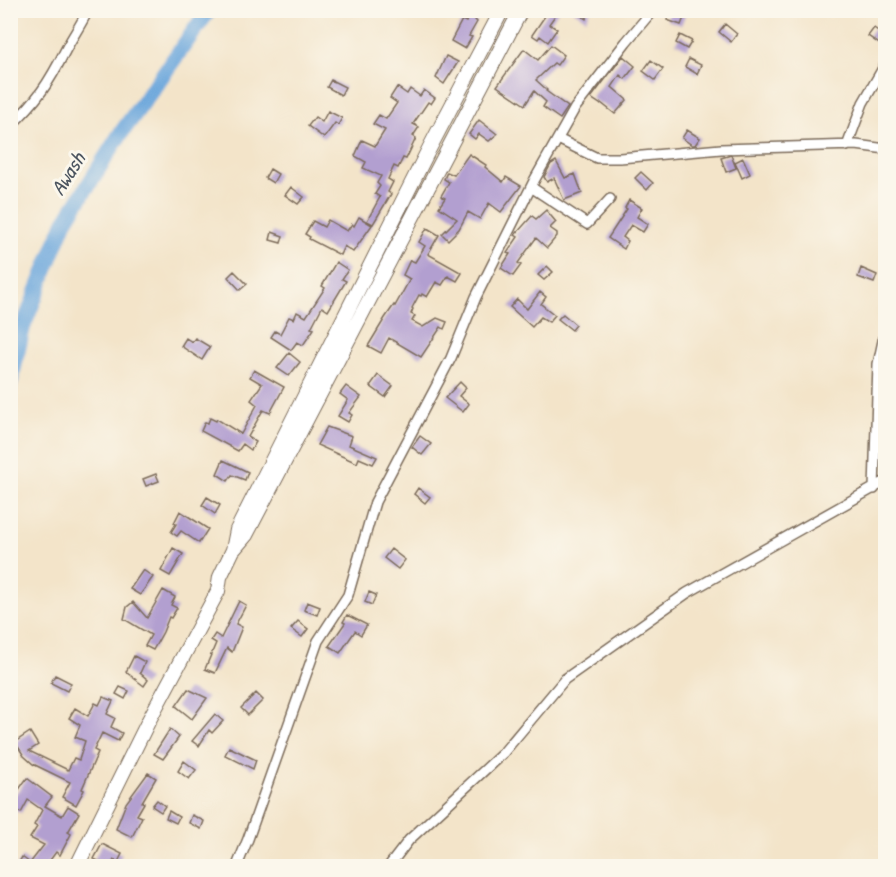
<svg xmlns="http://www.w3.org/2000/svg" width="896" height="877" viewBox="0 0 896 877" font-family="'Patrick Hand',sans-serif">
  <rect width="100%" height="100%" fill="#fbf7ec"/>
  <filter id="ink" filterUnits="userSpaceOnUse"><feTurbulence type="fractalNoise" baseFrequency=".0167" numOctaves="2"/><feDisplacementMap in="SourceGraphic" scale="12" xChannelSelector="R" yChannelSelector="G"/><feConvolveMatrix kernelMatrix="1 2 1 2 8 2 1 2 1" color-interpolation-filters="sRGB"/></filter>
  <filter id="wash" filterUnits="userSpaceOnUse"><feTurbulence type="fractalNoise" baseFrequency=".008" numOctaves="4" result="noise"/><feDisplacementMap in="SourceGraphic" scale="24" xChannelSelector="R" yChannelSelector="G"/><feGaussianBlur stdDeviation="1.35" result="paint"/><feColorMatrix in="noise" values="0 0 0 0 0 0 0 0 0 0 0 0 0 0 0 0 0 1.4 0 .05"/><feComposite in="paint" operator="in"/></filter>
  <g filter="url(#wash)">
    <rect width="100%" height="100%" fill="#f3e4c9"/>
    <g fill="none" stroke-linecap="round" stroke-linejoin="round">
      <path stroke="#6ba6db" stroke-width="16" d="M 10,384 L 23,327 L 65,222 L 119,136 L 209,10"/>
    </g>
    <g id="blocks">
      <path fill="#b29fd0" d="M 472,10 L 483,10 L 475,20 L 477,22 L 469,36 L 472,37 L 465,49 L 451,41 L 462,20 L 466,22 Z
        M 549,10 L 559,10 L 549,24 L 557,29 L 548,42 L 540,36 L 538,39 L 532,35 Z
        M 572,10 L 591,10 L 586,19 Z
        M 670,10 L 685,15 L 681,25 L 667,20 Z
        M 725,24 L 737,34 L 731,42 L 719,32 Z
        M 874,28 L 885,36 L 881,45 L 868,36 Z
        M 680,35 L 692,41 L 687,49 L 676,43 Z
        M 551,45 L 564,55 L 557,65 L 554,63 L 536,80 L 547,90 L 546,91 L 568,107 L 560,119 L 543,107 L 546,102 L 534,91 L 525,105 L 497,86 L 524,49 L 538,60 Z
        M 446,56 L 458,62 L 444,84 L 436,78 Z
        M 623,56 L 635,66 L 625,79 L 620,75 L 612,87 L 627,100 L 615,114 L 601,103 L 600,104 L 591,98 Z
        M 689,59 L 701,65 L 697,74 L 685,67 Z
        M 651,60 L 663,69 L 655,80 L 643,71 Z
        M 331,80 L 345,87 L 341,95 L 327,87 Z
        M 397,87 L 407,94 L 410,89 L 420,96 L 424,90 L 435,98 L 431,104 L 428,102 L 413,124 L 419,127 L 413,136 L 416,138 L 406,159 L 403,158 L 398,168 L 394,166 L 388,179 L 393,182 L 388,192 L 391,194 L 373,224 L 367,221 L 380,197 L 375,194 L 380,186 L 377,183 L 381,176 L 363,168 L 366,162 L 355,156 L 362,140 L 375,146 L 385,130 L 373,124 L 379,115 L 386,119 L 397,103 L 390,98 Z
        M 328,111 L 342,118 L 338,125 L 335,123 L 324,138 L 308,126 L 315,117 L 322,122 Z
        M 479,120 L 497,134 L 489,141 L 479,134 L 475,139 L 469,134 Z
        M 687,130 L 700,138 L 695,145 L 692,145 L 682,138 Z
        M 469,154 L 486,165 L 485,167 L 503,182 L 506,177 L 521,186 L 501,212 L 489,203 L 480,219 L 468,212 L 459,229 L 448,240 L 442,234 L 457,219 L 439,207 L 445,198 L 441,196 L 449,182 L 444,179 L 447,172 L 454,175 Z
        M 731,155 L 736,168 L 726,172 L 721,158 Z
        M 743,158 L 750,174 L 742,178 L 735,162 Z
        M 556,161 L 565,178 L 575,174 L 582,193 L 564,200 L 554,178 L 547,182 L 544,177 L 551,164 Z
        M 270,169 L 278,174 L 273,183 L 265,178 Z
        M 641,172 L 653,183 L 647,190 L 635,178 Z
        M 291,187 L 304,197 L 298,204 L 285,195 Z
        M 629,200 L 642,208 L 637,217 L 648,224 L 643,232 L 631,225 L 623,237 L 628,241 L 624,249 L 608,238 L 627,209 L 625,208 Z
        M 546,210 L 556,222 L 550,228 L 557,233 L 557,236 L 547,248 L 536,238 L 518,263 L 521,265 L 513,276 L 501,268 L 510,254 L 507,253 L 518,237 L 515,235 L 532,216 L 536,219 Z
        M 359,217 L 372,225 L 353,252 L 344,246 L 340,255 L 309,239 L 310,237 L 305,234 L 313,221 L 324,227 L 328,220 L 347,231 L 352,224 L 354,226 Z
        M 427,228 L 439,235 L 428,254 L 462,273 L 457,281 L 448,276 L 442,285 L 436,282 L 427,297 L 422,294 L 421,296 L 419,295 L 412,308 L 413,309 L 411,314 L 415,316 L 412,321 L 423,327 L 437,318 L 447,322 L 444,329 L 441,327 L 421,357 L 389,338 L 381,353 L 368,346 L 385,318 L 394,305 L 395,306 L 410,279 L 403,275 L 410,260 L 415,262 L 425,246 L 419,242 Z
        M 272,232 L 283,236 L 281,243 L 270,240 Z
        M 336,262 L 348,270 L 342,279 L 346,281 L 328,311 L 322,307 L 311,328 L 314,329 L 303,345 L 297,342 L 291,350 L 271,337 L 275,331 L 280,334 L 289,317 L 294,319 L 297,312 L 306,317 L 325,288 L 322,286 Z
        M 547,266 L 553,272 L 544,280 L 538,275 Z
        M 861,268 L 877,275 L 874,283 L 858,277 Z
        M 234,271 L 247,284 L 240,290 L 228,277 Z
        M 540,292 L 546,297 L 541,304 L 555,315 L 549,322 L 541,317 L 532,327 L 510,307 L 517,299 L 527,309 Z
        M 563,314 L 576,325 L 572,330 L 558,319 Z
        M 186,338 L 192,342 L 195,338 L 210,347 L 202,360 L 181,346 Z
        M 289,353 L 300,362 L 289,376 L 277,368 Z
        M 254,370 L 284,387 L 270,413 L 263,410 L 248,437 L 256,442 L 251,450 L 243,444 L 238,451 L 201,431 L 205,422 L 208,423 L 210,418 L 216,421 L 217,419 L 241,434 L 257,405 L 251,400 L 262,384 L 250,377 Z
        M 378,375 L 393,386 L 385,397 L 370,386 Z
        M 460,382 L 466,388 L 459,396 L 469,404 L 463,412 L 445,398 Z
        M 346,386 L 361,397 L 349,413 L 352,415 L 348,422 L 338,416 L 348,400 L 340,394 Z
        M 327,427 L 352,436 L 349,445 L 377,457 L 373,464 L 359,458 L 357,463 L 317,445 Z
        M 420,436 L 431,444 L 422,455 L 412,447 Z
        M 223,460 L 248,472 L 245,480 L 232,475 L 228,481 L 217,474 Z
        M 156,474 L 159,481 L 146,486 L 143,479 Z
        M 418,488 L 430,497 L 425,503 L 414,494 Z
        M 207,497 L 220,505 L 215,514 L 202,505 Z
        M 180,511 L 208,529 L 199,543 L 181,531 L 177,536 L 171,532 L 176,524 L 174,523 Z
        M 173,548 L 183,554 L 170,576 L 161,571 Z
        M 391,549 L 405,560 L 398,569 L 384,558 Z
        M 143,570 L 153,577 L 140,595 L 130,589 Z
        M 163,590 L 175,597 L 171,605 L 177,608 L 171,618 L 169,617 L 163,632 L 153,650 L 145,646 L 151,635 L 124,619 L 127,607 L 133,602 L 147,618 Z
        M 369,592 L 376,595 L 372,605 L 365,602 Z
        M 239,601 L 246,605 L 236,624 L 242,627 L 232,652 L 227,648 L 215,673 L 205,669 L 216,643 L 211,640 L 215,634 L 221,638 Z
        M 307,602 L 320,607 L 317,615 L 304,610 Z
        M 347,615 L 367,625 L 361,635 L 355,631 L 340,653 L 329,646 L 345,623 L 343,622 Z
        M 298,621 L 308,629 L 302,637 L 291,629 Z
        M 134,656 L 145,662 L 140,673 L 148,680 L 144,686 L 126,672 Z
        M 55,675 L 71,683 L 67,691 L 51,683 Z
        M 120,687 L 129,691 L 125,699 L 116,694 Z
        M 188,689 L 207,698 L 192,719 L 176,706 Z
        M 256,693 L 263,700 L 248,715 L 241,708 Z
        M 103,697 L 113,701 L 107,714 L 115,718 L 111,727 L 122,733 L 118,741 L 102,733 L 94,750 L 98,752 L 82,789 L 84,790 L 76,805 L 62,797 L 70,782 L 33,764 L 24,756 L 15,742 L 30,732 L 38,745 L 29,751 L 68,770 L 74,758 L 79,760 L 85,741 L 75,737 L 80,725 L 69,718 L 75,708 L 88,716 L 95,703 L 99,705 Z
        M 215,714 L 223,721 L 212,733 L 209,730 L 199,746 L 192,741 Z
        M 170,729 L 179,737 L 163,759 L 154,754 Z
        M 229,747 L 256,760 L 253,769 L 225,755 Z
        M 184,761 L 196,770 L 189,779 L 178,771 Z
        M 148,773 L 156,778 L 142,802 L 144,803 L 137,815 L 142,817 L 132,837 L 116,829 L 126,803 Z
        M 27,778 L 52,797 L 45,806 L 62,816 L 68,806 L 79,813 L 68,832 L 71,834 L 60,855 L 56,852 L 45,867 L 16,867 L 22,857 L 30,863 L 44,845 L 30,838 L 37,827 L 34,825 L 42,810 L 28,800 L 21,813 L 10,807 L 10,802 Z
        M 157,800 L 165,806 L 161,812 L 152,806 Z
        M 169,811 L 179,817 L 176,823 L 166,818 Z
        M 192,815 L 204,821 L 201,829 L 189,823 Z
        M 102,844 L 122,854 L 118,862 L 114,860 L 110,867 L 94,859 Z"/>
    </g>
  </g>
  <g filter="url(#ink)">
    <use href="#blocks" fill-opacity="0" stroke="#7b6b5a" stroke-width="1.5"/>
    <g fill="none" stroke-linecap="round" stroke-linejoin="round">
      <g stroke="#7b6b5a" stroke-width="12">
        <path id="street" d="M 10,126 C 37,101 49,83 65,51 C 72,37 81,25 88,10
          M 558,139 L 597,158 L 620,158 L 721,149 L 856,145 L 886,149
          M 847,146 L 863,103 L 886,63
          M 531,187 L 587,224 L 610,199
          M 886,327 L 878,364 L 886,385
          M 874,489 L 878,364
          M 237,866 L 248,839 L 318,641 L 348,595 L 375,502 L 451,358 L 476,297 L 535,179 L 575,108 L 626,42 L 653,10
          M 389,866 L 409,840 L 503,753 L 565,679 L 687,593 L 886,481"/>
      </g>
      <g stroke="#7b6b5a" stroke-width="16">
        <path id="secondary" d="M 234,549 L 246,535 L 521,10
          M 77,866 L 149,720 L 218,591 L 220,577 L 233,550 L 237,530 L 430,147 L 502,10"/>
      </g>
      <use href="#street" stroke="#fff" stroke-width="9"/>
      <use href="#secondary" stroke="#fff" stroke-width="14"/>
    </g>
  </g>
  <g text-anchor="middle" stroke-width="6" stroke-linejoin="round" paint-order="stroke">
    <g font-size="21" font-style="italic" fill="#4c5560" stroke="#fbf7ec">
      <text transform="translate(68 174) rotate(-58)" y="7">Awash</text>
    </g>
  </g>
  <rect width="896" height="877" fill="none" stroke="#fbf7ec" stroke-width="36"/>
</svg>
